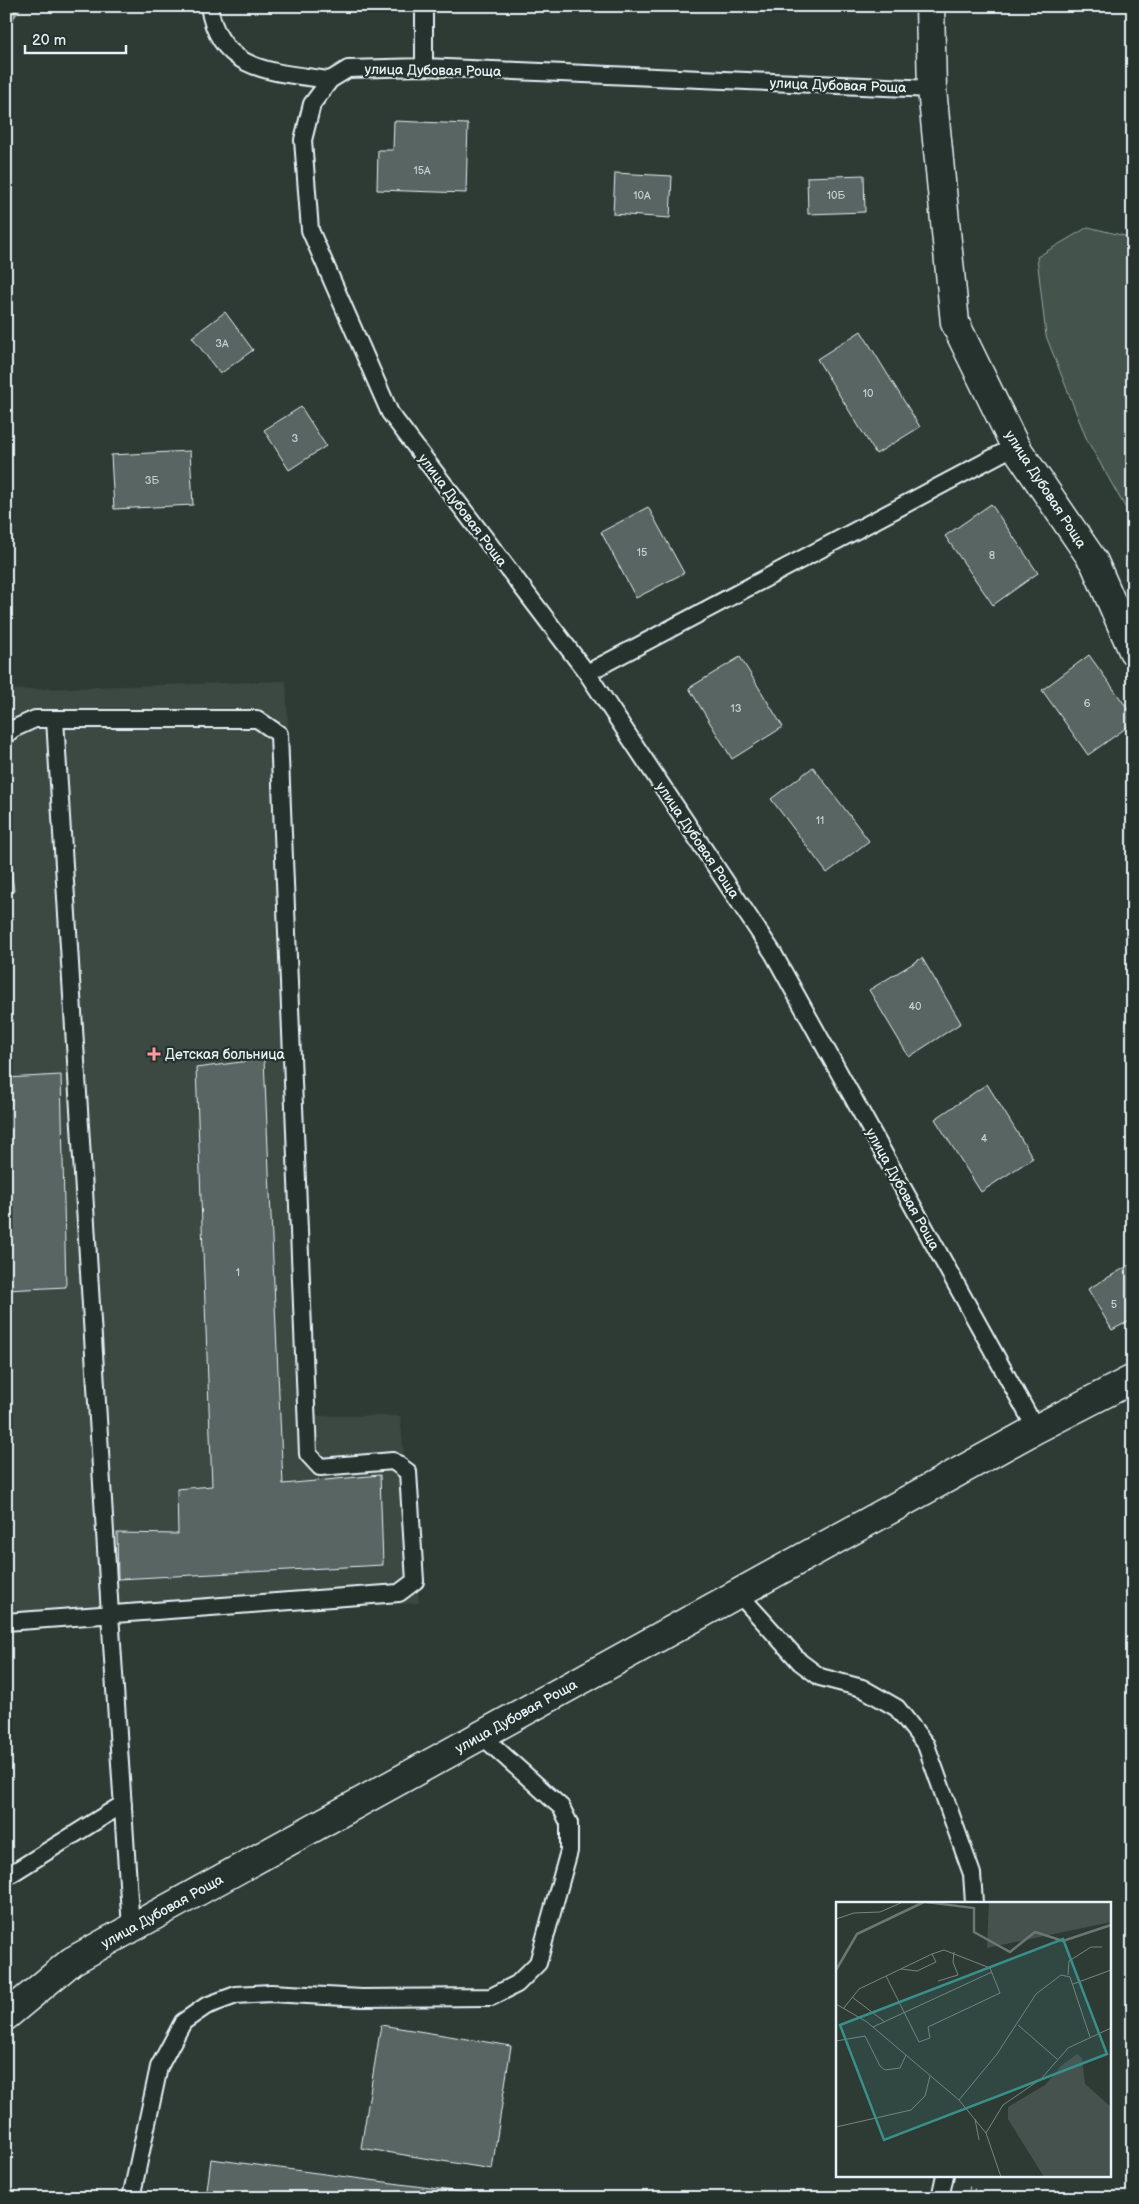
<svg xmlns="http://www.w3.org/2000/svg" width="1139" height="2204" viewBox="0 0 1139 2204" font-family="'Balsamiq Sans',sans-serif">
  <rect width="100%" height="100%" fill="#2e3b35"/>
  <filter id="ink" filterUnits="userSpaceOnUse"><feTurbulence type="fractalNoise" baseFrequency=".02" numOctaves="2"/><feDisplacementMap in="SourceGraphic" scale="10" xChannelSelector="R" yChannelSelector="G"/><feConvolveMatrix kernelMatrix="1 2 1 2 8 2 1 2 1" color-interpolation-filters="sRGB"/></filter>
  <g filter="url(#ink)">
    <path fill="#3b4843" d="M 286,681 L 317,1416 L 400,1416 L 419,1603 L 6,1628 L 6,692 L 9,690 Z"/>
    <path fill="#45524e" stroke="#96a2a3" d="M 1088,227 L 1133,238 L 1133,521 L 1087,440 L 1046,336 L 1037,257 Z"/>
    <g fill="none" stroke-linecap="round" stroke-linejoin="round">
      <path stroke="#9da8a9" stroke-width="10" d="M 6,21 L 17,6"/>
    </g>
    <path fill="#596563" stroke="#e8f1f8" d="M 786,6 L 839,6 L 839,8 L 787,11 Z
      M 394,121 L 468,124 L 466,193 L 377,190 L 378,150 L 393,150 Z
      M 615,173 L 672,176 L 670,218 L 613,214 Z
      M 864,175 L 865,212 L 808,214 L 807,177 Z
      M 225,312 L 253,350 L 220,374 L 192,337 Z
      M 861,331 L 920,427 L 876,454 L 817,359 Z
      M 301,407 L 326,446 L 289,470 L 264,430 Z
      M 190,451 L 193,505 L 114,509 L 111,455 Z
      M 991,504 L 1038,573 L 993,605 L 945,536 Z
      M 648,507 L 684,573 L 636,598 L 601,532 Z
      M 1089,655 L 1133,716 L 1133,723 L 1088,755 L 1042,690 Z
      M 740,657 L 783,727 L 732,759 L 689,688 Z
      M 813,767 L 869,841 L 827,873 L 771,799 Z
      M 10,858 L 14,891 L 6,892 L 6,859 Z
      M 922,958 L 961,1023 L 909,1057 L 869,990 Z
      M 264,1059 L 283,1484 L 380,1475 L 383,1565 L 118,1579 L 117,1533 L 178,1534 L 177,1489 L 212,1486 L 196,1068 Z
      M 61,1075 L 66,1287 L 6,1290 L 6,1078 Z
      M 987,1084 L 1033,1158 L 981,1192 L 935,1119 Z
      M 1133,1263 L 1133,1319 L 1112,1330 L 1088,1289 Z
      M 381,2025 L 511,2046 L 492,2169 L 361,2148 Z
      M 211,2159 L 506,2198 L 206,2198 Z"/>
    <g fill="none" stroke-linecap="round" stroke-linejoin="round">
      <g stroke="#e8f1f8" stroke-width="20">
        <path id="lane" d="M 209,6 C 219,73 275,72 330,80
          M 424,6 L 424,67
          M 932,89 L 424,67 L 348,69 L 330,80 L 312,104 L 303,140 L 310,230 L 390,413 L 587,673 L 773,953 L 1036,1429
          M 587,673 L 1015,446
          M 55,719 L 110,1614 L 131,1928
          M 6,735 L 13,729 L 35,719 L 257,719 L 279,734 L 308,1454 L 320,1467 L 393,1461 L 408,1472 L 415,1581 L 399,1593 L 6,1622
          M 738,1593 L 800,1662 L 820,1677 L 862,1688 L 897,1708 L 926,1745 L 972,1874 L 974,1903
          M 6,1877 L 123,1804
          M 131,2198 L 159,2067 L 183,2022 L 206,2006 L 236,1995 L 271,1993 L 362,1998 L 491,1997 L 517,1984 L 538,1963 L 569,1851 L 569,1823 L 561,1807 L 481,1735
          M 940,2198 L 945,2175"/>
      </g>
      <g stroke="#e8f1f8" stroke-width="31">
        <path id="street" d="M 930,6 L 932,89 L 955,323 L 1015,446 L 1094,562 L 1133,651
          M 6,2016 L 72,1961 L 1036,1429 L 1133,1379"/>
      </g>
      <path stroke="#e8f1f8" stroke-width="3" stroke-dasharray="1 4" stroke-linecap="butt" d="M 969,2188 L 995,2198"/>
      <use href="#lane" stroke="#26332d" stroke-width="16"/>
      <use href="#street" stroke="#26332d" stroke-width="28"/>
    </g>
  </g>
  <path fill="#ff9aa2" stroke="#26332d" stroke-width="2" d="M151.5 1046.5h5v5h5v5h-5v5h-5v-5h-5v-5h5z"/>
  <g text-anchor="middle" stroke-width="4.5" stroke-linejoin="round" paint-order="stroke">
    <g font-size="11" fill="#c4ced3">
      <text x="422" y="174">15А</text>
      <text x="642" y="199">10А</text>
      <text x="836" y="199">10Б</text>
      <text x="222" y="347">3А</text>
      <text x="868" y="397">10</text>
      <text x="295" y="442">3</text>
      <text x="152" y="484">3Б</text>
      <text x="642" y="556">15</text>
      <text x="992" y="559">8</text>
      <text x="1087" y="707">6</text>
      <text x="736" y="712">13</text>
      <text x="820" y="824">11</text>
      <text x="915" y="1010">40</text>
      <text x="984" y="1142">4</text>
      <text x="238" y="1276">1</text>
      <text x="1114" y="1308">5</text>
    </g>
    <g font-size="14" fill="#e8f1f8" stroke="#26332d">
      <text transform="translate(433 70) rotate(1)" y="5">улица Дубовая Роща</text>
      <text transform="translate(838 85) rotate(2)" y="5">улица Дубовая Роща</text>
      <text transform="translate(1046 489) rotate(57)" y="5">улица Дубовая Роща</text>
      <text transform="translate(463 510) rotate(53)" y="5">улица Дубовая Роща</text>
      <text transform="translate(698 840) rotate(56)" y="5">улица Дубовая Роща</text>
      <text transform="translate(903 1189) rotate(61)" y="5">улица Дубовая Роща</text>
      <text transform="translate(516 1716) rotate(-29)" y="5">улица Дубовая Роща</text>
      <text transform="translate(162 1911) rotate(-29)" y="5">улица Дубовая Роща</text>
    </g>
    <g font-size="14" fill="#e8f1f8" stroke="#26332d" text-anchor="start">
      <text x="165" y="1059">Детская больница</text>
    </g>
  </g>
  <g transform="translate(836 1902)">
    <rect width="275" height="275" fill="#2e3b35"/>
    <path d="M 153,0 L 275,0 L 275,20 L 151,46 ZM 241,152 L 246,156 L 249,182 L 275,205 L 275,275 L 208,275 L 172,217 L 172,205 L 209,183 L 225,164 Z" fill="#45524e"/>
    <path fill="none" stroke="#6b7775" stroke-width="2.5" d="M 90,0 L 138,6 L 138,30 L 174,50 L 199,30 L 227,39 L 275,23M 0,68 L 21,32 L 88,0"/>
    <path fill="none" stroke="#788483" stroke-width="1" d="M 0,17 L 18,11 L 44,10 L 67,0M 65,67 L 81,69 L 100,60 L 96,52M 232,73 L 233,59 L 255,45 L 266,45M 102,79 L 122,73 L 117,60 L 118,50M 237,82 L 275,68M 16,95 L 49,120M 0,102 L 31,120 L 123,198 L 150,231 L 167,203 L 205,177 L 232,146 L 275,126M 7,107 L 23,87 L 96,52 L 108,48 L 154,66 L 164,91 L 92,125 L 94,136 L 83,140 L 50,74M 182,123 L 221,157M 37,125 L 156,70M 0,139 L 29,134 L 44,164 L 49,168 L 64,166 L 70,153M 123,198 L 161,152 L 200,92 L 225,73 L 234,75 L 254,135M 139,217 L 143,238M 0,225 L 75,208 L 89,194 L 94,174M 150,231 L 165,275"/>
    <path fill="#3a8f8a" fill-opacity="0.15" stroke="#3a8f8a" stroke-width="2.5" d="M 227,37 L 271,152 L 48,238 L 4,123 Z"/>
    <rect width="275" height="275" fill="none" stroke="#e8f1f8" stroke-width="2.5"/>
  </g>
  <rect width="1139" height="2204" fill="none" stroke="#26332d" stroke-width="25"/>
  <rect x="12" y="12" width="1114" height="2179" fill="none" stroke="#e8f1f8" stroke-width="2" filter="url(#ink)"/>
  <path d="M25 45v8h101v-8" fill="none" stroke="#e8f1f8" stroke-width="2.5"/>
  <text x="32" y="45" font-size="15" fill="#e8f1f8" stroke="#26332d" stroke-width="4" paint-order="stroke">20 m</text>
</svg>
